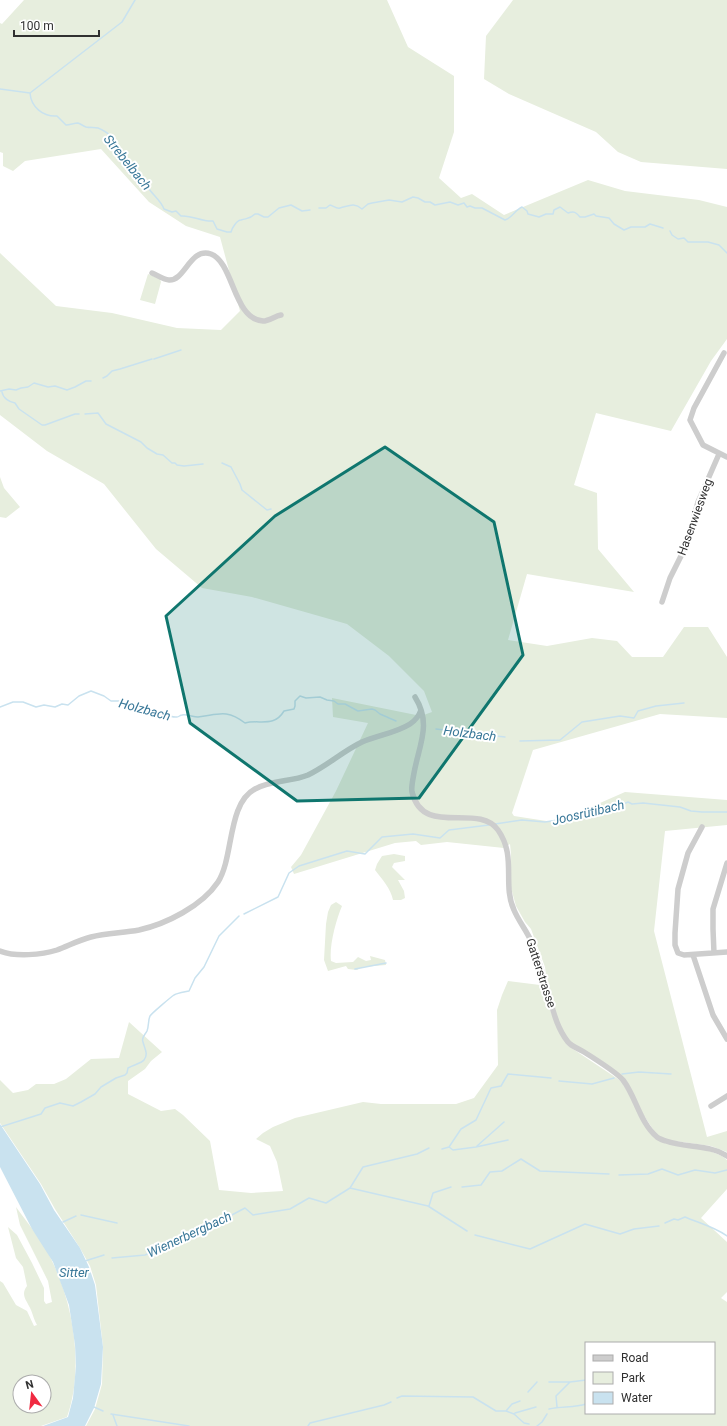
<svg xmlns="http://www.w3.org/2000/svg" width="727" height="1426" viewBox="0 0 727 1426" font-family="Roboto,sans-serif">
  <rect width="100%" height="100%" fill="#fff"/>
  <path fill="#e7eede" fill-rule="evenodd" d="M 24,0 L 387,0 L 408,47 L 454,76 L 454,132 L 439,178 L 461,198 L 472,194 L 504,215 L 588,180 L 625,191 L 699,200 L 727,207 L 727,339 L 711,361 L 671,431 L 596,413 L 574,485 L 597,493 L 598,549 L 634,592 L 527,574 L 508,640 L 547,646 L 592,638 L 617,641 L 632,657 L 663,657 L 684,627 L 708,627 L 727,657 L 727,718 L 660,714 L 533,750 L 512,813 L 514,816 L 553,822 L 575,814 L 625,792 L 727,800 L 727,825 L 665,831 L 654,931 L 707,1137 L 727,1131 L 727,1152 L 711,1146 L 668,1140 L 658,1137 L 639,1108 L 623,1078 L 569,1042 L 559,1025 L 547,983 L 545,967 L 531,929 L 525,922 L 516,906 L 511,888 L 511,854 L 510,844 L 504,848 L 447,842 L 421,845 L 416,841 L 395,843 L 294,874 L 291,867 L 301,855 L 336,791 L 368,723 L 333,717 L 332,698 L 421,716 L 432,712 L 424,691 L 389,656 L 347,624 L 252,597 L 202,588 L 156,549 L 104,484 L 47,451 L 0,415 L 0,253 L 56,306 L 112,313 L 177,328 L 221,330 L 240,311 L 220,237 L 186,226 L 149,202 L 101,149 L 25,161 L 13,171 L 3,166 L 3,153 L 0,152 L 0,23 L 2,24 Z
    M 513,0 L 727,0 L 727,169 L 641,162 L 618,152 L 596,132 L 509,94 L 484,79 L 486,36 Z
    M 148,274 L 160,279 L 161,282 L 155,304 L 140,300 Z
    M 0,477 L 4,488 L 20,507 L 6,518 L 0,517 Z
    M 394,854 L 405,856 L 405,861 L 394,863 L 392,867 L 405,880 L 398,880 L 404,891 L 405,898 L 401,900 L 393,900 C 391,889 382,879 375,870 L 377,864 L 382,856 Z
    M 336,902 L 342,906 C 336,920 329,946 331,961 L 336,963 L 353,962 L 358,957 L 366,961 L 371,960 L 370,956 L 385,960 L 386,965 L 362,967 L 357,970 L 348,969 L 346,966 L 328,971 L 324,960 L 326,924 L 328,912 L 331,905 Z
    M 508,981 L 540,985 L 545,984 L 550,1010 L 567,1045 L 621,1081 L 657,1140 C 672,1143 717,1149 727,1160 L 727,1189 L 701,1218 L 727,1242 L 727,1292 L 721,1298 L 727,1302 L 727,1426 L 86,1426 L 95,1409 L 102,1384 L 103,1347 L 96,1285 L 90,1266 L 80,1248 L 55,1209 L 41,1184 L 0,1123 L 0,1080 L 13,1093 L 28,1090 L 36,1084 L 54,1084 L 66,1079 L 91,1059 L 119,1058 L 129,1022 L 162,1052 L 151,1061 L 145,1069 L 128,1081 L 128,1094 L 161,1111 L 175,1109 L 183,1115 L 210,1141 L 219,1190 L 251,1193 L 283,1191 L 277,1162 L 270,1146 L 256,1139 L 263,1133 L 273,1127 L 295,1118 L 363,1102 L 381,1104 L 456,1104 L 474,1098 L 498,1065 L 497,1010 L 502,995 ZM 586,1343 L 714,1343 L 714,1413 L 586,1413 Z
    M 16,1207 C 29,1225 44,1243 53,1263 C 74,1307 84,1370 67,1417 L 41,1426 L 0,1426 L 0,1281 L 3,1283 L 16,1305 L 27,1311 L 34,1326 L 37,1325 C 34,1320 33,1315 31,1310 C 27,1301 20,1295 27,1286 L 23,1267 L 16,1258 L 8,1227 L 17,1235 L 32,1263 L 44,1288 L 44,1301 L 46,1304 L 52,1302 L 48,1281 L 20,1225 ZM 20,1382 L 44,1382 L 44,1406 L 20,1406 Z"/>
  <path fill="#c9e2ef" d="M 0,1124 L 40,1184 L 54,1210 L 80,1248 L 89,1267 L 95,1285 L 103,1347 L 101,1384 L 94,1408 L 85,1426 L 43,1426 L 68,1417 L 73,1398 L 76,1366 L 75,1345 L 69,1305 L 53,1262 L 32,1229 L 0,1167 Z"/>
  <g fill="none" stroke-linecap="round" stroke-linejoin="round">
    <path stroke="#c9e2ef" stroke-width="1.5" d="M 0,89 L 30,93 L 122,22 L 135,0
      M 30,93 C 31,107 43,117 57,116 L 66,125 C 70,125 74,123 78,123 C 81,124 83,126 86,127 C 90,128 95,127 98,128 C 116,135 110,143 118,154 C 122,159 128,159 133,164 C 140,171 144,181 149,189 C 154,196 161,201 164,209 L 172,212 L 176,211 L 181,216 C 192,215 202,222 213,221 L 217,229 L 227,232 L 231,232 C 232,228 237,220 241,220 C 248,218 250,219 255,214 L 258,214 L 264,217 L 268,217 L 279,208 L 291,205 L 302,211 L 310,210
      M 319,208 L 326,208 L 330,205 C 334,206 336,209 340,208 C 349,206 354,202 362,209 L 368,204 L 372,203 L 389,200 L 402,202 L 413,197 L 418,198 L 425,202 L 430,202 L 435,205 L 450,202 L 458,205 L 464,203 L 467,207 L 470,206 L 475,208 L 482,208 L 505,220 C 512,218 515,210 522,207 L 527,211 L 528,214 L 539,217 L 546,214 L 553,214 L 554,210 L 560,207 L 568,213 C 574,211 576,212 580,217 L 585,217 L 594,214 L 596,216 L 609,218 L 614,224 L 624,230 L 631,227 L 645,227 L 650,224 L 663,228
      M 670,231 L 672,235 L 678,239 L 684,238 L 688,242 L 708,242 L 719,245 L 727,253
      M 154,359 L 181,350
      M 103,378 L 107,376 L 112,371 L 120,369 L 152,359
      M 0,391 L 9,389 L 16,390 L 21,388 L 28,387 L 34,383 L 48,387 L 55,386 L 67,390 L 75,387 L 86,381 L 91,381
      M 2,392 C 3,398 9,402 15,403 L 19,409 L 42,425 L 45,425 L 75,414 L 79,414
      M 85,414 L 98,413 L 106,424 L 141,442 L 147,448 L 157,454 L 163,455 L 172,463 L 175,463 L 177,465 L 184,466 L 203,464
      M 222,463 L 231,467 L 240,484 L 242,490 L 267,510 L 271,509
      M 0,707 L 13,702 L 23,702 L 36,707 L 44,705 L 55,707 L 62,704 L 68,705 L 79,696 L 91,691 L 104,696 L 111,701 L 121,701 L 127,703 L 134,703 C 137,705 140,710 143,711 C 147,713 152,710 156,711 C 162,712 170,718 177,717 C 179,717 180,715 182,715 C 187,714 193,717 198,717 C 217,715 226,708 245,723 C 259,719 274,728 284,711 L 294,709 L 295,706 L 295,701 L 300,696 L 306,698 L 320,697 L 327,700 L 334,701 L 338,704 L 345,704 L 358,711 L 372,709 L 375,710 L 380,714 L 396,721
      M 436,729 L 505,737
      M 520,741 L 560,740 L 582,722 L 620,716 L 634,718 L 638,711 L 656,706 L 684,703
      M 495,824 L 522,820 L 545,822 L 583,816 L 601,810 L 617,807 L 628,802 L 632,804 L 643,803 L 680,807 L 691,811 L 702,812 L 727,812
      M 244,914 L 278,897 L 289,873 L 299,866 L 347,851 L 365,854 L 382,837 L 413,834 L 440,838 L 449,830 L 489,825
      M 355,969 L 386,963
      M 622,1074 L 639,1072 L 671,1074
      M 559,1081 L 592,1084 L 614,1078
      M 0,1127 L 41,1114 L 45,1108 L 60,1103 L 73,1106 L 81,1102 L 95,1094 L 101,1087 L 116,1078 L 125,1075 L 127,1073 L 128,1068 C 133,1065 142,1063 144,1060 C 149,1054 144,1047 143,1042 C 141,1037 145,1035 147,1031 C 149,1026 148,1020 150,1016 C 152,1013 171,997 174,995 C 178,993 185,992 189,991 L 195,978 L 204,967 L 219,936 L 239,916
      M 477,1146 L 504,1122
      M 449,1147 L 453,1150 L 476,1147 L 508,1140
      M 442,1149 L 449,1147 L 461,1129 L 476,1120 L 491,1088 L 501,1086 L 508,1074 L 551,1078
      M 619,1175 L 648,1174 L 662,1169 L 678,1175 L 695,1170 L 715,1173 L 727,1170
      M 462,1187 L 481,1185 L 490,1172 L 502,1171 L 521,1159 L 540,1171 L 609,1174
      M 350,1188 L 428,1206 L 467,1231
      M 429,1206 L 433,1193 L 451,1187
      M 81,1215 L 117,1223
      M 63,1222 L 76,1216
      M 665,1223 L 674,1219 L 678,1220 L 685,1217 C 699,1223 715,1227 727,1236
      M 475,1235 L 530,1249 L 585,1224 L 620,1234 L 634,1229 L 659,1226
      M 112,1258 L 145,1255 L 171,1244 L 194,1229 L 209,1227 L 245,1208 L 253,1215 L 290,1209 L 309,1198 L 326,1203 L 350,1188 L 363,1167 L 417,1154 L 429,1148
      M 85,1261 L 104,1255
      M 549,1382 L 570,1382 L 586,1380
      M 528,1392 L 537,1382
      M 397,1398 L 402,1396 L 473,1397 L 496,1411 L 506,1411 L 512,1404 L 520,1401
      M 94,1407 L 103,1411
      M 557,1407 L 556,1396 L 570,1382
      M 549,1409 C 562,1406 574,1408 586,1404
      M 506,1411 L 514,1414 L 524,1423 L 529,1424
      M 515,1413 L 536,1407
      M 111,1414 L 189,1426
      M 113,1415 L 117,1426
      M 308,1426 L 310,1423 L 384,1405 L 391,1402
      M 537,1426 L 542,1422 L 547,1414"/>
    <path stroke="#cdcdcd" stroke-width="5.5" d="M 152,273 C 157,275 164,280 169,280 C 185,281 190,247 211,254 C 234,263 233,319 263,321 C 269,321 275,316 281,315
      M 724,353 L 694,408 L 690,420 L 703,445 L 727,457
      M 662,602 L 670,578 L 686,546 L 698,502 L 719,454
      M 415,697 C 432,724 419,745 414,773 C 413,779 411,787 412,792 C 423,838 478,802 498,830 C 517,857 502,884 514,910 C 519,922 527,931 532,943 C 537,956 542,969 545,983 C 552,1003 554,1024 568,1042 C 571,1046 579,1049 584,1052 C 592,1057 617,1073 623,1080 C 636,1097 640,1123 657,1137 C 659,1139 663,1140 666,1141 C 686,1148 709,1144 727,1156
      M 702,827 L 688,853 L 678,889 L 675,933 L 675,945 L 678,953 L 684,955 L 727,952
      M 0,951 C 15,957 42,955 57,950 C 68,946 79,940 91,937 C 106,933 123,933 139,930 C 166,924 202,906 218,882 C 234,857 227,804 255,789 C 271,780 291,782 308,775 C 327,766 343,751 362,742 C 378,735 396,733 410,724 C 416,720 419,716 421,710
      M 714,953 L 713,929 L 713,909 L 727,863
      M 693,955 L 713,1015 L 727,1039
      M 711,1106 L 727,1096"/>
  </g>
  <path fill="#0f766e" fill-opacity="0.2" stroke="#0f766e" stroke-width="3" stroke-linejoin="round" d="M 385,447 L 494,522 L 523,655 L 419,798 L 297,801 L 190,723 L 166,616 L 275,516 Z"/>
  <g text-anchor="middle" stroke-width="4" stroke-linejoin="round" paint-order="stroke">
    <g font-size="12" fill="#303030" stroke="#fff">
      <text transform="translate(695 517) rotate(-70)" y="4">Hasenwiesweg</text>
      <text transform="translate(541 973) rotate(72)" y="4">Gatterstrasse</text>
    </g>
    <g font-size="13" font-style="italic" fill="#387798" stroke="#fff">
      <text transform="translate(128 162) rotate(51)" y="5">Strebelbach</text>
      <text transform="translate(145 709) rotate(15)" y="5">Holzbach</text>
      <text transform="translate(470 733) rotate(7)" y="5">Holzbach</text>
      <text transform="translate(588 812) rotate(-13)" y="5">Joosrütibach</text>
      <text transform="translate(189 1234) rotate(-25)" y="5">Wienerbergbach</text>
      <text x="74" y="1277">Sitter</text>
    </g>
  </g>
  <rect x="585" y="1342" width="130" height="72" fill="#ffffff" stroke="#acacac"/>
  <rect x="593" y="1355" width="20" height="6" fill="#cdcdcd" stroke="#acacac"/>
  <text x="621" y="1362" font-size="12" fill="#303030">Road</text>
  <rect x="593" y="1372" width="20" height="12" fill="#e7eede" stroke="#acacac"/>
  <text x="621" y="1382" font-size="12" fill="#303030">Park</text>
  <rect x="593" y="1392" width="20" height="12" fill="#c9e2ef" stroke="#acacac"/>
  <text x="621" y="1402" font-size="12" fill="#303030">Water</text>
  <g transform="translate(32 1394) rotate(345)"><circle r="19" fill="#ffffff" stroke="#acacac"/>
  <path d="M0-3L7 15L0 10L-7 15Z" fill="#f02a41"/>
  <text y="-6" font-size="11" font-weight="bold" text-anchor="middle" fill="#303030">N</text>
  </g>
  <path d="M14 30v6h85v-6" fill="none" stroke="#303030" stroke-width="2"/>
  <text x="20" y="30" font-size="12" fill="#303030" stroke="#ffffff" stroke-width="3" paint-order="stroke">100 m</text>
</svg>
